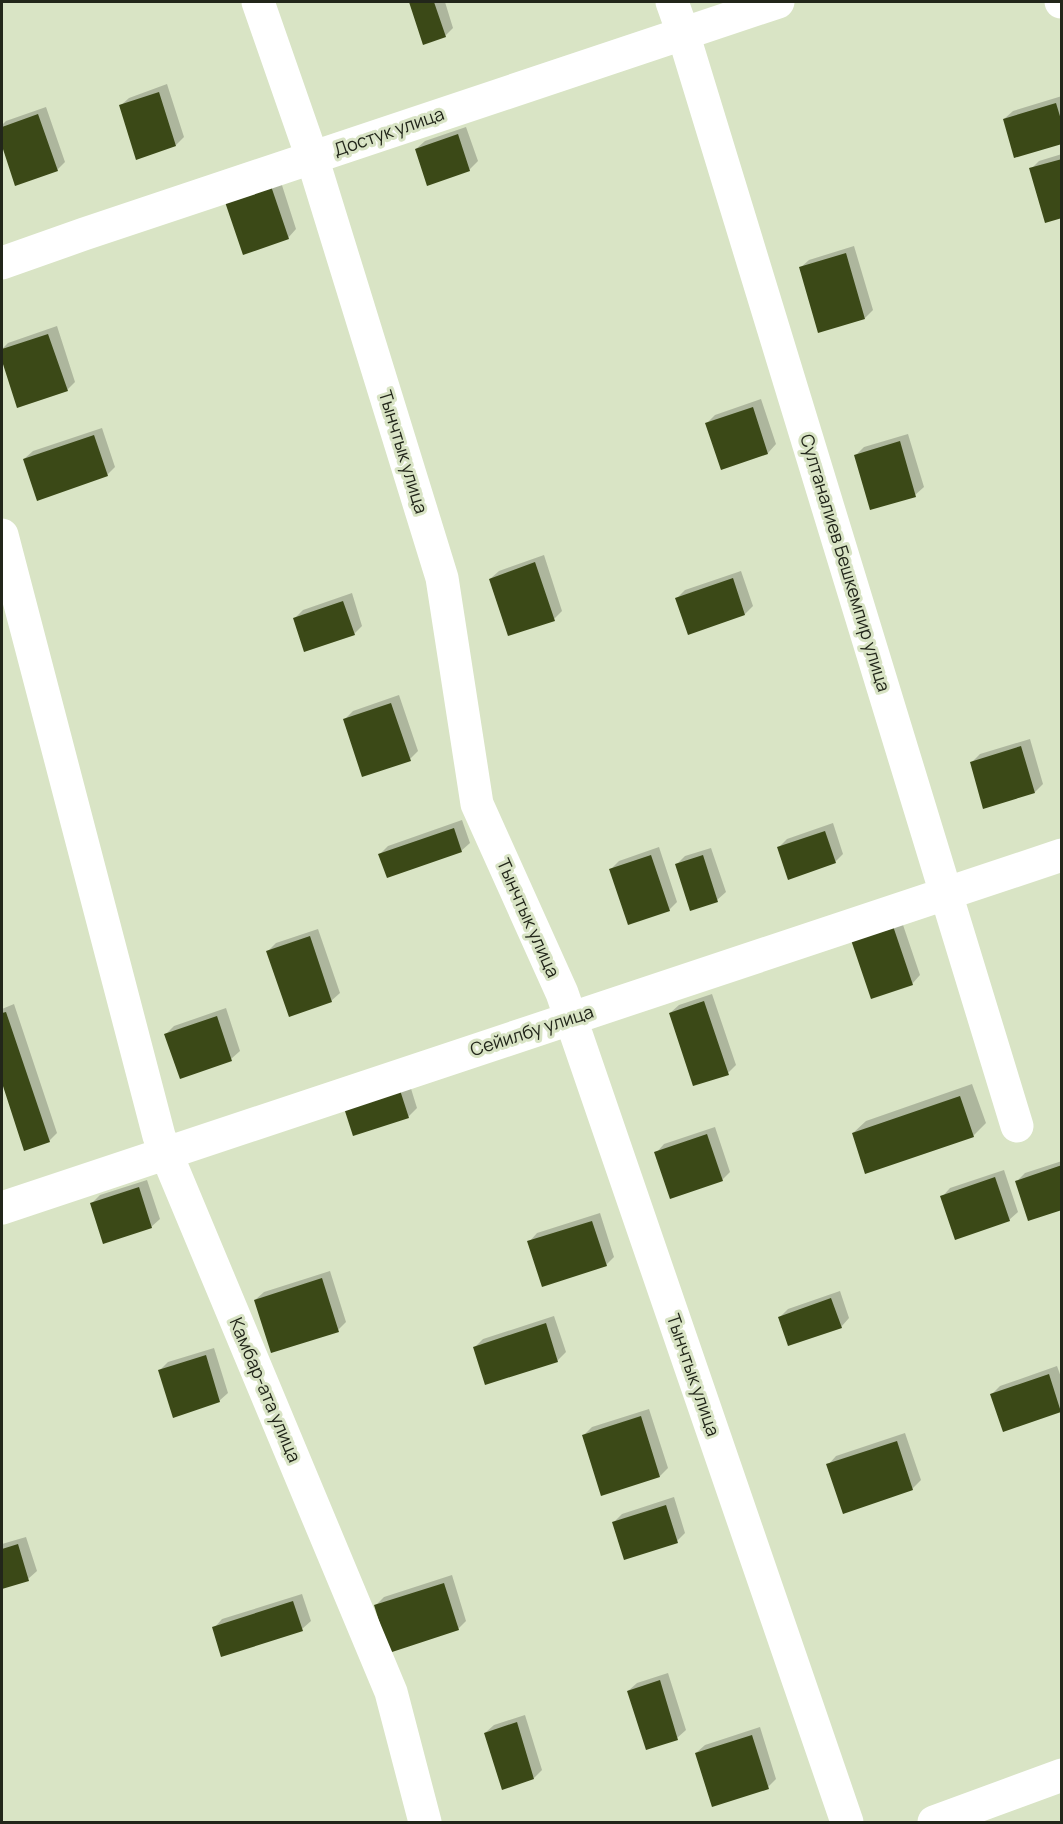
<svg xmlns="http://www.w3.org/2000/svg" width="1063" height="1824" viewBox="0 0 1063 1824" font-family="Manrope,sans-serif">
  <rect width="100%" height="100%" fill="#d9e4c5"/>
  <path fill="#0003" d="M 410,2 L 445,2 L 453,28 L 445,36 L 424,43 Z
    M 167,84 L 184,137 L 176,145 L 120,106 L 129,98 Z
    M 1062,96 L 1062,143 L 1004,119 L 1013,111 Z
    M 46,107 L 65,162 L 57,170 L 16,184 L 2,141 L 2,125 L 6,121 Z
    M 466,127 L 478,161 L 469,170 L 416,149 L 425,141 Z
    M 1062,154 L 1062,217 L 1031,169 L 1039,161 Z
    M 280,179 L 296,229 L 288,238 L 235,194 Z
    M 854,246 L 873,310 L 865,318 L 800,268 L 809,260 Z
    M 57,326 L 75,382 L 67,390 L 18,406 L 2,356 L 2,349 L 8,343 Z
    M 761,399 L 776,444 L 768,453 L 722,468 L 707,423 L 715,415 Z
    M 102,428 L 115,467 L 107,475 L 24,459 L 33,451 Z
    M 908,434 L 924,487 L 915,495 L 856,455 L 864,447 Z
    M 544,555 L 562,611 L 554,619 L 490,579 L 499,571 Z
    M 741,571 L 753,606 L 745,614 L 677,598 L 685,590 Z
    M 352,593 L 362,626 L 354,634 L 295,618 L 303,610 Z
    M 399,695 L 418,751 L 410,759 L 345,719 L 353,711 Z
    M 1030,739 L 1043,784 L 1035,792 L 971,763 L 980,754 Z
    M 462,820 L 470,843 L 461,851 L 380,854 L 388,846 Z
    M 833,823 L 843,854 L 835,862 L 778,848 L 787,839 Z
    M 659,847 L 677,902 L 669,910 L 611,869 L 619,861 Z
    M 711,848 L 726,892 L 717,900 L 691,909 L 677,864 L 685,856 Z
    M 901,919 L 920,975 L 912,984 L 853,941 Z
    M 318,929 L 340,993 L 331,1001 L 268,951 L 276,943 Z
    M 712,994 L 736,1065 L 728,1073 L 670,1013 L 679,1005 Z
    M 14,1004 L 57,1133 L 49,1141 L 25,1149 L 2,1078 L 2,1009 Z
    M 226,1008 L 240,1051 L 231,1059 L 166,1034 L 174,1026 Z
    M 408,1079 L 417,1108 L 408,1117 L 354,1134 Z
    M 972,1084 L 986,1123 L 973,1136 L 853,1133 L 866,1121 Z
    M 715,1127 L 730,1172 L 722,1180 L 656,1153 L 664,1144 Z
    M 1062,1161 L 1062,1208 L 1016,1182 L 1025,1173 Z
    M 1004,1170 L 1018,1212 L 1009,1220 L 942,1197 L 950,1188 Z
    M 147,1180 L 160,1219 L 151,1227 L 92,1203 L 100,1195 Z
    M 600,1213 L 614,1257 L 606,1265 L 529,1242 L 537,1233 Z
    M 330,1271 L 346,1322 L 338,1330 L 255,1300 L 264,1292 Z
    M 840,1291 L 849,1318 L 841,1327 L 780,1317 L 788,1309 Z
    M 554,1316 L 566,1352 L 557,1361 L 475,1347 L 483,1339 Z
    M 214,1348 L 228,1393 L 219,1401 L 160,1370 L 168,1362 Z
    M 1057,1366 L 1062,1380 L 1060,1410 L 992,1394 L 1000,1386 Z
    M 649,1409 L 668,1468 L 660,1476 L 584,1435 L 592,1427 Z
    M 905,1433 L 921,1480 L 912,1489 L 828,1465 L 836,1456 Z
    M 674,1497 L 685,1533 L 677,1541 L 614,1522 L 622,1514 Z
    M 26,1537 L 37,1571 L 28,1579 L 2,1588 L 2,1544 Z
    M 452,1575 L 466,1621 L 458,1629 L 375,1606 L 384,1597 Z
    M 302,1594 L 311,1621 L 302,1629 L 214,1628 L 222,1619 Z
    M 668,1673 L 686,1730 L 677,1738 L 628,1691 L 637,1683 Z
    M 525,1715 L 542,1770 L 534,1778 L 485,1733 L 494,1725 Z
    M 760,1727 L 776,1779 L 768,1787 L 696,1753 L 705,1745 Z"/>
  <path fill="#3b4917" d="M 409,2 L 434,2 L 446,37 L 423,45 Z
    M 159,92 L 176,146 L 136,160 L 119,105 Z
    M 1056,103 L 1062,123 L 1062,144 L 1014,158 L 1003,119 Z
    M 38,114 L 58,171 L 15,186 L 2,146 L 2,127 Z
    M 458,134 L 470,171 L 427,186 L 415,149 Z
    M 1062,159 L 1062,218 L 1045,223 L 1029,168 Z
    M 271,186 L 289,239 L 243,255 L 225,202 Z
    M 846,253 L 865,319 L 818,333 L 799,267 Z
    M 48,334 L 68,391 L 17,408 L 2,361 L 2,349 Z
    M 753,407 L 768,454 L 721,470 L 705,423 Z
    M 94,435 L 108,476 L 37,501 L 23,459 Z
    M 900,441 L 916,497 L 870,510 L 854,455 Z
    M 535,562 L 555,621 L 508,636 L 489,579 Z
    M 733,578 L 745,615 L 688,635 L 675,598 Z
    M 343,601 L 355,635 L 304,652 L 293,618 Z
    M 391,703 L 411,761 L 362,777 L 343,719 Z
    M 1021,746 L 1035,793 L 983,809 L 970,762 Z
    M 454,828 L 462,852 L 387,878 L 378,854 Z
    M 825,831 L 836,863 L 788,880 L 777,847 Z
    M 651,855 L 670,911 L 628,925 L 609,869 Z
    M 703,855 L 718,902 L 690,911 L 675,864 Z
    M 893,926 L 913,985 L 871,999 L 851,940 Z
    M 310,936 L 332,1002 L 289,1017 L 266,951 Z
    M 704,1001 L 729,1075 L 693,1086 L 669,1013 Z
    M 6,1012 L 50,1142 L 24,1151 L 2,1083 L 2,1013 Z
    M 217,1016 L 232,1061 L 180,1079 L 164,1034 Z
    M 399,1087 L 409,1118 L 353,1136 L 343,1105 Z
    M 960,1096 L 974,1137 L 865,1174 L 852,1133 Z
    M 707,1134 L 723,1181 L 670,1199 L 654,1152 Z
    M 1062,1165 L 1062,1210 L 1028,1221 L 1015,1181 Z
    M 995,1177 L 1010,1221 L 955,1240 L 940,1196 Z
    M 139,1187 L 152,1228 L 103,1244 L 90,1203 Z
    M 592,1221 L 607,1266 L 542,1287 L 527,1241 Z
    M 322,1278 L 339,1332 L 271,1353 L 254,1300 Z
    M 831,1298 L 842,1328 L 788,1346 L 778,1317 Z
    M 546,1323 L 558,1362 L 485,1385 L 473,1347 Z
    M 206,1355 L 220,1402 L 173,1418 L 158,1370 Z
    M 1049,1374 L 1061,1412 L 1003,1432 L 990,1394 Z
    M 641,1416 L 660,1477 L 601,1496 L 582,1435 Z
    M 897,1441 L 913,1490 L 843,1514 L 826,1464 Z
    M 666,1505 L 678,1543 L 624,1560 L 612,1522 Z
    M 18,1544 L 29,1581 L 2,1589 L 2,1549 Z
    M 444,1583 L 459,1630 L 389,1653 L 374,1605 Z
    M 293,1601 L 303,1631 L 221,1657 L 212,1627 Z
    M 660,1680 L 678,1740 L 646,1750 L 627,1691 Z
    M 517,1722 L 534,1779 L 502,1790 L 484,1733 Z
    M 752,1735 L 769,1789 L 712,1807 L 695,1753 Z"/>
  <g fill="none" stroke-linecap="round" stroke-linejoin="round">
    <path stroke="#fff" stroke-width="33" d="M 258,2 L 312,157 L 442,578 L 477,804 L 562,993 L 847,1822
      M 672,2 L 683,33 L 1017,1126
      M 1061,2 L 1062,2
      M 2,263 L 84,234 L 778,2
      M 2,535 L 159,1136 L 391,1692 L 425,1822
      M 2,1208 L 1062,855"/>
    <path stroke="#fff" stroke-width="33" d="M 934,1822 L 1062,1775"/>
  </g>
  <g text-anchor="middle" stroke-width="6" stroke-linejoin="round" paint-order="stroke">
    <g font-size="18" fill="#22261a" stroke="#d9e4c5">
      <text transform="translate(389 132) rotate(-19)" y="6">Достук улица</text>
      <text transform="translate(403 452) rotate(73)" y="6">Тынчтык улица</text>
      <text transform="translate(845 563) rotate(73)" y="6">Султаналиев Бешкемпир улица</text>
      <text transform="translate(528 918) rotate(66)" y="6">Тынчтык улица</text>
      <text transform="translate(532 1031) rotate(-18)" y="6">Сейилбу улица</text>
      <text transform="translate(693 1375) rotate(71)" y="6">Тынчтык улица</text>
      <text transform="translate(265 1390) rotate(67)" y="6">Камбар-ата улица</text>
    </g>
  </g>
  <rect width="1063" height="1824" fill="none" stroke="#22261a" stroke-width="6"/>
</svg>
